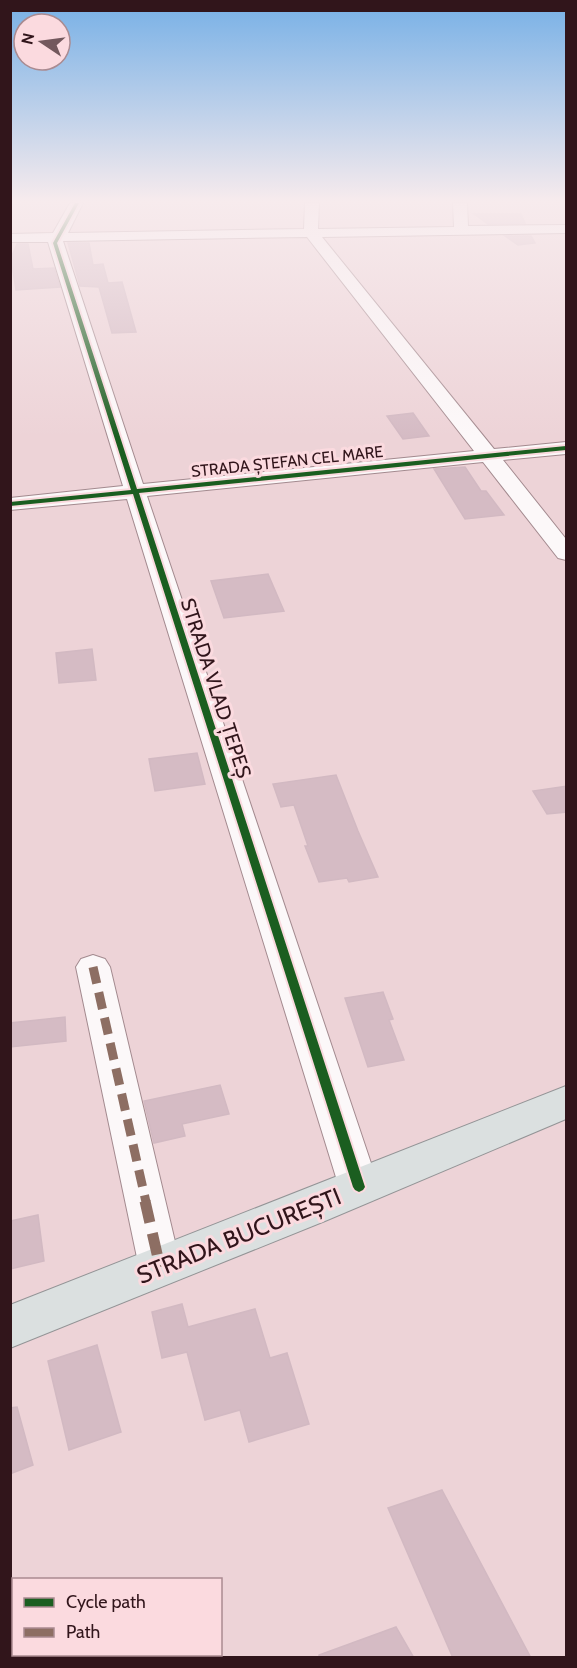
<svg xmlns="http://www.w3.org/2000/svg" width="577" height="1668" viewBox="0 0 577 1668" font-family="Cabin,sans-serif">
  <rect width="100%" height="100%" fill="#edd3d7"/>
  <path fill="#d5bbc4" stroke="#d2b9c2" stroke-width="1.5" d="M 474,214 L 521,214 L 525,223 L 488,224 Z
    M 505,236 L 531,236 L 535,243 L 518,245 Z
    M 68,243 L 89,243 L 93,265 L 103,264 L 108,283 L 122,282 L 136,332 L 112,333 L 99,287 L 80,286 Z
    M 17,244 L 28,244 L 33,269 L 54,268 L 60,287 L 16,290 L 11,258 Z
    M 413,413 L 429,436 L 403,439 L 387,416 Z
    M 465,467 L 481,491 L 486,491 L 504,515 L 465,519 L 434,469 Z
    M 268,574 L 284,611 L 224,618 L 211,581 Z
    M 92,649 L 96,680 L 59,683 L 56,653 Z
    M 197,753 L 205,784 L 155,791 L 149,759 Z
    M 336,775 L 358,831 L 378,877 L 349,882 L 347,878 L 319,882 L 305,846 L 308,846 L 294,805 L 281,807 L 273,784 Z
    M 567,786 L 567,812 L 547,814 L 533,791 Z
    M 383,992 L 393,1019 L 389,1020 L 404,1060 L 368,1067 L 345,998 Z
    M 65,1017 L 66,1041 L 10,1047 L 10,1023 Z
    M 220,1085 L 229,1114 L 182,1124 L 185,1136 L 154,1143 L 144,1101 Z
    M 38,1215 L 44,1261 L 10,1269 L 10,1221 Z
    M 182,1304 L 188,1327 L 255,1309 L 270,1358 L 287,1353 L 309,1424 L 249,1442 L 240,1410 L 205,1420 L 187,1352 L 162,1358 L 152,1312 Z
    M 97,1345 L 121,1432 L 69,1450 L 48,1361 Z
    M 17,1407 L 33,1465 L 10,1474 L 10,1408 Z
    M 442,1490 L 531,1658 L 453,1658 L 388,1508 Z
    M 396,1627 L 414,1658 L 319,1658 L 319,1655 Z"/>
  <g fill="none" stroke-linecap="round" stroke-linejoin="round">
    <g stroke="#a38a8f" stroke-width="2">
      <path id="minor" d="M 70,203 L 83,203 L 68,233 L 304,229 L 305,203 L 319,203 L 318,229 L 454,227 L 453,203 L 467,203 L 468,226 L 566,225 L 566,233 L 322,237 L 494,449 L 566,442 L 566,454 L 503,460 L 566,539 L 566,560 L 558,558 L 483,462 L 147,496 L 379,1187 L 373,1199 L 359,1203 L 345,1199 L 339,1187 L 127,499 L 10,510 L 10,498 L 123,486 L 48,242 L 10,242 L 10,234 L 53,233 ZM 307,237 L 474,451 L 143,484 L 63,241 Z
        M 93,955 L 105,959 L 110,967 L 181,1267 L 175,1280 L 160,1285 L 145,1280 L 139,1267 L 76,967 L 81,959 Z"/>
    </g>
    <g stroke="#939496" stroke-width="2">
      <path id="major" d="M 566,1086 L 566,1119 L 325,1221 L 10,1348 L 10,1305 Z"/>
    </g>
    <use href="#minor" fill="#fcf8f9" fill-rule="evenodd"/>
    <use href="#major" fill="#dbe0e0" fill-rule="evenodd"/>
    <path stroke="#8d6e63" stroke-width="9" stroke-dasharray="17 9" stroke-linecap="butt" d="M 93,967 L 146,1202"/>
    <path stroke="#8d6e63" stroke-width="11" stroke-dasharray="22 11" stroke-linecap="butt" d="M 145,1201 L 160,1267"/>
    <g stroke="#fbdadf" stroke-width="4">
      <path id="cycleway" d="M 75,203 L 79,203 L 57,243 L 137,489 L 566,446 L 566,450 L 139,493 L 365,1187 L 363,1190 L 359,1192 L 355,1190 L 353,1187 L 133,494 L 10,506 L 10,502 L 131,490 L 53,243 Z"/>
    </g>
    <use href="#cycleway" fill="#1b5e20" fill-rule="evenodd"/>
  </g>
  <linearGradient id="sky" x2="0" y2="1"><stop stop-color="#77b0e6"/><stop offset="0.46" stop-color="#f7ebed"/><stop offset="1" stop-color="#f7ebed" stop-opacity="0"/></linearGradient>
  <rect width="577" height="437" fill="url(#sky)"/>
  <g text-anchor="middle" stroke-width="6" stroke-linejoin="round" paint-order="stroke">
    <g font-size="16" fill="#31151b" stroke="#fbdadf">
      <text transform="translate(287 461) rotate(-6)" y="6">STRADA ȘTEFAN CEL MARE</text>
    </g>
    <g font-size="20" fill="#31151b" stroke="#fbdadf">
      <text transform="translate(216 688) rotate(72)" y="7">STRADA VLAD ȚEPEȘ</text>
    </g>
    <g font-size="24" fill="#31151b" stroke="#fbdadf">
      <text transform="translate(239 1236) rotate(-22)" y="8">STRADA BUCUREȘTI</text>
    </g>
  </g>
  <rect width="577" height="1668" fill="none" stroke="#31151b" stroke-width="24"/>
  <rect x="12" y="1578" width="210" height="78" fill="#fbdadf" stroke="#aa8b91" stroke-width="1.5"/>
  <rect x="24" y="1598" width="30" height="9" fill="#1b5e20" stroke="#aa8b91" stroke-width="1.5"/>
  <text x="66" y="1608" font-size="18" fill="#31151b">Cycle path</text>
  <rect x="24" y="1628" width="30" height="9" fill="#8d6e63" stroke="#aa8b91" stroke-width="1.5"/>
  <text x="66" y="1638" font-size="18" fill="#31151b">Path</text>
  <g transform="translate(42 42) rotate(283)"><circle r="28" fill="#fbdadf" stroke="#aa8b91" stroke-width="1.5"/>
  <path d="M0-4.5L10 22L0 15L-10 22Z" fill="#73585d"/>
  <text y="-9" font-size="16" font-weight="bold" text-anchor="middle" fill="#31151b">N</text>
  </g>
</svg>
